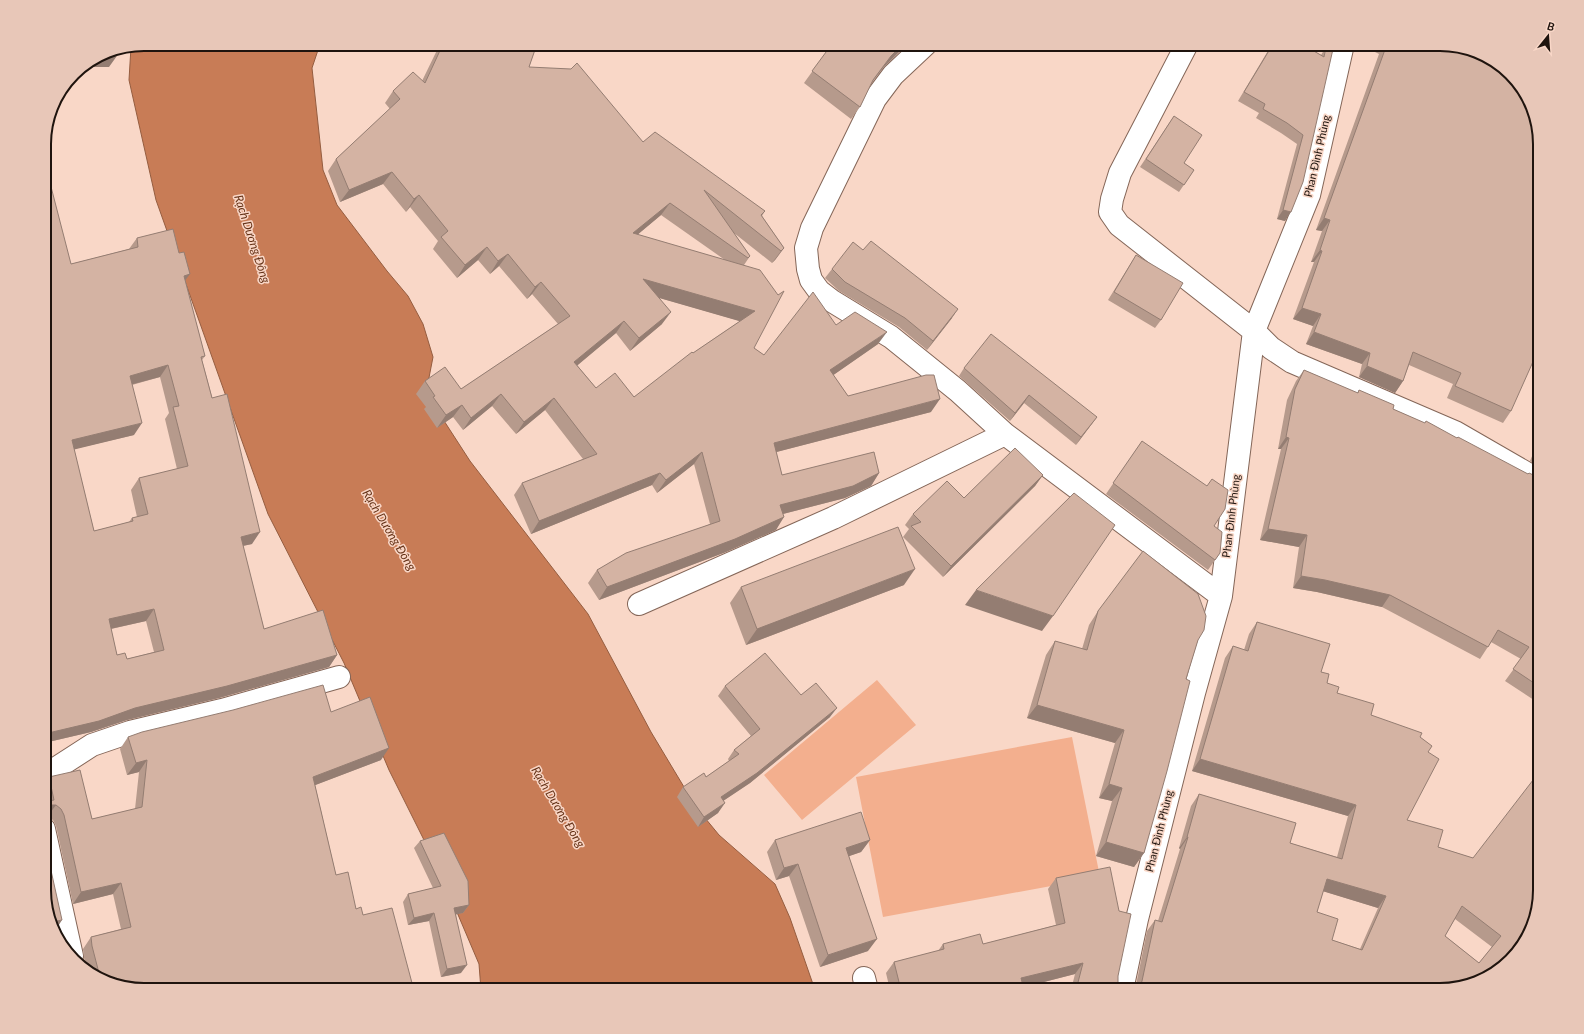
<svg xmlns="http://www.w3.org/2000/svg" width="1584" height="1034" viewBox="0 0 1584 1034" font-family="Lato,sans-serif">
  <rect width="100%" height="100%" fill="#f9d7c7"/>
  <path fill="#f3af8e" d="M 877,680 L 916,725 L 802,820 L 764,775 Z
    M 1072,737 L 1100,877 L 883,917 L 856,777 Z"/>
  <path fill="#c87c56" stroke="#955d40" d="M 144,44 L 320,44 L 312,68 L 323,170 L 337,205 L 387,271 L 408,296 L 423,324 L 433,357 L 426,393 L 470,461 L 588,614 L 651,732 L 696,807 L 719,835 L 775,884 L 790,918 L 815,990 L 481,990 L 479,964 L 439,870 L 389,770 L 344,663 L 268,514 L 156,200 L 129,80 L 131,47 Z"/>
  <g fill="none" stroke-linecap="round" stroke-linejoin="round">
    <g stroke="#846658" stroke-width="24">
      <path id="minor" d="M 926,44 L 893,75 L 875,99 L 812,228 L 806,248 L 808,269 L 811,280 L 819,291 L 832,301 L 891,337 L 958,391 L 1005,434 L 1221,596
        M 1187,44 L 1120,173 L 1112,199 L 1110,212 L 1119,225 L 1254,331 L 1271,348 L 1292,362 L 1455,432 L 1540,481
        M 639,604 L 833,518 L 1005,434
        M 44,776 L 92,745 L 130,732 L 222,710 L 339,677
        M 44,829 L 72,956
        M 864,978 L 867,990
        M 1122,990 L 1137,919 L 1194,693 L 1221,596 L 1254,331 L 1309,195 L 1343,44"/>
    </g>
    <use href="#minor" stroke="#fff" stroke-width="22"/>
  </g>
  <path fill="#b69a8c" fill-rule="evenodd" d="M 440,44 L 537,44 L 529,67 L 643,142 L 765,211 L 762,216 L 784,248 L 775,260 L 772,263 L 734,233 L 750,256 L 744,265 L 754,348 L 764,355 L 836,325 L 878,344 L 833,375 L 848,396 L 931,412 L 776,452 L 782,475 L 879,473 L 871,486 L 845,498 L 783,514 L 776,530 L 726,552 L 599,600 L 588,583 L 597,570 L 710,524 L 694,464 L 657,493 L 652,485 L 531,534 L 514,495 L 522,483 L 583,459 L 545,410 L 516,434 L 492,406 L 463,430 L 453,417 L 437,428 L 424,409 L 426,407 L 416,394 L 425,381 L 461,389 L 558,324 L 532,294 L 527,299 L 499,266 L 490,274 L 478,260 L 457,278 L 433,249 L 438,241 L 410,207 L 406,212 L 383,184 L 340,202 L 328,171 L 336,159 L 390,109 L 385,103 L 393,91 L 422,81 ZM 661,215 L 725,260 L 637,235 ZM 660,298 L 740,321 L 693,353 L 634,397 L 596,388 L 577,365 L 616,333 L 630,351 L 662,324 Z
    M 832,44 L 907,44 L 883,68 L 872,82 L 860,107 L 851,119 L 804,83 Z
    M 1253,44 L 1261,44 L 1259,48 Z
    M 1272,44 L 1302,44 L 1321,55 L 1326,47 L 1285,221 L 1277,219 L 1297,144 L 1281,133 L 1256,118 L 1259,113 L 1238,101 Z
    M 1379,44 L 1440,44 L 1511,411 L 1503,423 L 1447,398 L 1453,384 L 1409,365 L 1403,381 L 1395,393 L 1359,377 L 1362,364 L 1306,344 L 1313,326 L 1293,319 L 1314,262 L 1311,262 L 1322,231 L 1316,230 L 1379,54 L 1375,52 Z
    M 1174,116 L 1184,163 L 1194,170 L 1179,192 L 1140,167 Z
    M 137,238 L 185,280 L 205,356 L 202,360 L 252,544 L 243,546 L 264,629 L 337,655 L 329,667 L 219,698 L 127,720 L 91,732 L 44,743 L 71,264 L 129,249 ZM 160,377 L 169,413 L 165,419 L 177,469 L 139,478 L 131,490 L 137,517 L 132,518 L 129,522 L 94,531 L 74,449 L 134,435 L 132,385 ZM 146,621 L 154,652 L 127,659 L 117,655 L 111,629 Z
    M 1136,255 L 1161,320 L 1155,328 L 1108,300 L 1131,263 Z
    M 832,269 L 952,318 L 927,350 L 899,327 L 839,291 L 825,278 Z
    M 964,368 L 1097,417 L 1076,445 L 1024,403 L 1010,421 L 959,376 Z
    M 1304,370 L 1357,393 L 1359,390 L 1393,409 L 1457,438 L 1528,474 L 1540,478 L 1540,704 L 1505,681 L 1521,659 L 1491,642 L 1480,659 L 1382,607 L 1317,592 L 1293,588 L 1299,547 L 1260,540 L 1281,449 L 1278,449 L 1287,400 L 1296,381 Z
    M 1540,437 L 1540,467 L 1530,461 Z
    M 1142,441 L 1214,526 L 1220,553 L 1208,570 L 1106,494 Z
    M 1043,475 L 1035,486 L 943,577 L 903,537 L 909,529 L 905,525 L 913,514 L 964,498 Z
    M 904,585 L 746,645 L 730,603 L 741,587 Z
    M 1098,611 L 1198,640 L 1186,679 L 1144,853 L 1134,867 L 1096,856 L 1112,801 L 1099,798 L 1115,743 L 1027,718 L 1046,655 L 1055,641 L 1082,649 L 1089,625 Z
    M 1257,622 L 1321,672 L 1327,683 L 1337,693 L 1371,715 L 1420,737 L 1428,752 L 1407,820 L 1438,847 L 1473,858 L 1540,890 L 1490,977 L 1135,990 L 1147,931 L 1155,920 L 1158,921 L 1180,849 L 1179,848 L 1191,806 L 1199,794 L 1290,843 L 1337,857 L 1348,816 L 1192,771 L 1225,658 L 1233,646 L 1244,650 L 1249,634 ZM 1323,891 L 1378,908 L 1360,949 L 1332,940 L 1317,912 ZM 1455,919 L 1492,947 L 1479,963 L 1445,936 Z
    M 725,686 L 801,695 L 830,717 L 750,783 L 723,801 L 718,813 L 698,827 L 677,797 L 683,787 L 706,777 L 729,761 L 728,759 L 734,750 L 751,736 L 718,696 Z
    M 331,712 L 381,760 L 315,785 L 336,875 L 356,909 L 363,915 L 412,983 L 407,990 L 144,990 L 89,973 L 88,972 L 84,958 L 83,949 L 91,937 L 121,929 L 113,894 L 73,904 L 56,826 L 53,820 L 47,817 L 44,817 L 44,784 L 49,777 L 92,819 L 135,809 L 139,772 L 127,775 L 120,749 L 128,737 Z
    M 775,840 L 870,840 L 861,852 L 849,856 L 868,951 L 820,967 L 789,876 L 776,880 L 767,852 Z
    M 420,841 L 469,905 L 463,913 L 456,914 L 461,973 L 441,977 L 429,921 L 408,925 L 403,902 L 408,894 L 433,888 L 414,848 Z
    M 1056,878 L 1118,976 L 1118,982 L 1121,988 L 1126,990 L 1071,990 L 1075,974 L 1024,987 L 1024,990 L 890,990 L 886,973 L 894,962 L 938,951 L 943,944 L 983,944 L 1056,925 L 1048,889 Z"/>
  <path fill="#947d72" d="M 903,44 L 907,44 L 883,68 L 865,92 L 891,56 Z
    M 104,53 L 119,53 L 109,67 L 84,67 Z
    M 392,172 L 383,184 L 340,202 L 349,190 Z
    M 419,195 L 410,207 L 406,212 L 414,199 Z
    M 670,203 L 661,215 L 624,246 L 633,233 Z
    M 1283,210 L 1291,212 L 1285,221 L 1277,219 Z
    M 1324,218 L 1330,220 L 1322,231 L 1316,230 Z
    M 487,247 L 478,260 L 457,278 L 465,265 Z
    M 784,248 L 775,260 L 772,263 L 781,251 Z
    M 1320,250 L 1322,251 L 1314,262 L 1311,262 Z
    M 508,254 L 499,266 L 490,274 L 498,261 Z
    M 190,274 L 181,286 L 184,276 Z
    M 643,279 L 755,311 L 746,323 L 635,291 Z
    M 541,282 L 532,294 L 527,299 L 535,287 Z
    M 1302,308 L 1321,314 L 1313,326 L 1293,319 Z
    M 958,309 L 952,318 L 927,350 L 933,341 Z
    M 671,312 L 662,324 L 630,351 L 639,338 Z
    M 624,321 L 616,333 L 566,375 L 574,362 Z
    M 887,332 L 878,344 L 822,383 L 830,370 Z
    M 1314,332 L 1370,353 L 1362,364 L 1306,344 Z
    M 168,365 L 160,377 L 122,387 L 130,376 Z
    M 1367,366 L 1403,381 L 1395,393 L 1359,377 Z
    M 501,394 L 492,406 L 463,430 L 471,418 Z
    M 1029,395 L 1024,403 L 1010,421 L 1015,413 Z
    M 554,398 L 545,410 L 516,434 L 524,422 Z
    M 940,399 L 931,412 L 765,455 L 774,443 Z
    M 462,405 L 453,417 L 437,428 L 446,415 Z
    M 1097,417 L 1076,445 L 1081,437 Z
    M 142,423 L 134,435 L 64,452 L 72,440 Z
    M 1286,437 L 1289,438 L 1281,449 L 1278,449 Z
    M 702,452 L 694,464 L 657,493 L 666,480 Z
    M 660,473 L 652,485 L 531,534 L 539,521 Z
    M 879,473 L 871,486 L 845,498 L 771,517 L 780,505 Z
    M 1043,475 L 1035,486 L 943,577 L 951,566 Z
    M 784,517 L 776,530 L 726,552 L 599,600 L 607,587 Z
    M 1268,529 L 1307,535 L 1299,547 L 1260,540 Z
    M 260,532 L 252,544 L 232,548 L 241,537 Z
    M 915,569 L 904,585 L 746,645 L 757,629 Z
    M 1301,576 L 1325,580 L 1390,595 L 1382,607 L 1317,592 L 1293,588 Z
    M 976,590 L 1053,616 L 1042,631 L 965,605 Z
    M 154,609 L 146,621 L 101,631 L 109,619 Z
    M 337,655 L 329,667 L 219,698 L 127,720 L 91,732 L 44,743 L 44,734 L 135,708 Z
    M 1037,705 L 1124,730 L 1115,743 L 1027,718 Z
    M 837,708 L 830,717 L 750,783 L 714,807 L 721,797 Z
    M 389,748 L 381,760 L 305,789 L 313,777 Z
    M 1200,759 L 1356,805 L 1348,816 L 1192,771 Z
    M 147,760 L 139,772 L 127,775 L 136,763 Z
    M 1109,784 L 1122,788 L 1112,801 L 1099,798 Z
    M 725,803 L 718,813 L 698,827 L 704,817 Z
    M 50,805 L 56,805 L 47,817 L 44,817 L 44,808 Z
    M 1187,837 L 1188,837 L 1180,849 L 1179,848 Z
    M 870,840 L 861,852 L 838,860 L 846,848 Z
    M 1106,842 L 1144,853 L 1134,867 L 1096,856 Z
    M 798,864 L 789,876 L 776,880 L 784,868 Z
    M 1327,879 L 1386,896 L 1378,908 L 1319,890 Z
    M 121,883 L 113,894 L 73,904 L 81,892 Z
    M 469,905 L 463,913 L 449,916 L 454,908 Z
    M 434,913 L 429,921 L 408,925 L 414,918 Z
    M 62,920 L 55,931 L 52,922 Z
    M 877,939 L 868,951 L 820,967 L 828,955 Z
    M 1083,963 L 1075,974 L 1013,990 L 1021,978 Z
    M 467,965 L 461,973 L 441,977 L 447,969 Z
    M 412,983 L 407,990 L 386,990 Z"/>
  <path fill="#d4b3a3" stroke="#947d72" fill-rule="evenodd" d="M 443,44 L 537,44 L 529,67 L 571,69 L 577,63 L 643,142 L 655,132 L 765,211 L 761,215 L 784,248 L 781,251 L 704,190 L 750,256 L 748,258 L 670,203 L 633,233 L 760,270 L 778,295 L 784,291 L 754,348 L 764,355 L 813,292 L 836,325 L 855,312 L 887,332 L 830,370 L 848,396 L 926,375 L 934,375 L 940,399 L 774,443 L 782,475 L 874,452 L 879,473 L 853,486 L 780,505 L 784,517 L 735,539 L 607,587 L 597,570 L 626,553 L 720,521 L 702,452 L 666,480 L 660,473 L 539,521 L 522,483 L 597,454 L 554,398 L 524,422 L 501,394 L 471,418 L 462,405 L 446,415 L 433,397 L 435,396 L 425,381 L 445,367 L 461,389 L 570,316 L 541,282 L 535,287 L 508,254 L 498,261 L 487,247 L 465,265 L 441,237 L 448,231 L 419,195 L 414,199 L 392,172 L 349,190 L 336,159 L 400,99 L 393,91 L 413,72 L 425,83 ZM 643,279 L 755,311 L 693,353 L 692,352 L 634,397 L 615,373 L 596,388 L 574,362 L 624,321 L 639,338 L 671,312 Z
    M 832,44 L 903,44 L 891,56 L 873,80 L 860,107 L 812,71 Z
    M 1273,44 L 1302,44 L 1324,57 L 1326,47 L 1333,49 L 1303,182 L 1291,212 L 1283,210 L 1303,135 L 1287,123 L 1263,109 L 1265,104 L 1244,92 Z
    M 1387,44 L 1440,44 L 1495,61 L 1527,94 L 1540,144 L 1540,346 L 1511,411 L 1455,386 L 1461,373 L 1413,352 L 1403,381 L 1367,366 L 1370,353 L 1314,332 L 1321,314 L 1302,308 L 1322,251 L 1320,250 L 1330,220 L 1324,218 Z
    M 119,49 L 119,53 L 104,53 L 106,52 Z
    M 1174,116 L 1202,135 L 1184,163 L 1194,170 L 1184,185 L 1146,159 Z
    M 49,179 L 71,264 L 138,247 L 137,238 L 173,229 L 179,253 L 184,252 L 190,274 L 184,276 L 205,356 L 201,357 L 212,398 L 227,394 L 260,532 L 241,537 L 264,629 L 323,610 L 337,655 L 227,686 L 135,708 L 99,721 L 44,734 L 44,181 ZM 168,365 L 179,406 L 173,407 L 188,466 L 139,478 L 148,514 L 132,518 L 133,521 L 94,531 L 72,440 L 142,423 L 130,376 ZM 154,609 L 164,650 L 127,659 L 125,653 L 117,655 L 109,619 Z
    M 871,241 L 958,309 L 933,341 L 905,318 L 845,282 L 832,269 L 853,242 L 863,250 Z
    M 1136,255 L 1183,283 L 1161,320 L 1114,292 Z
    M 991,334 L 1097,417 L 1081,437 L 1029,395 L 1015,413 L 964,368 Z
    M 1304,370 L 1358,393 L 1359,390 L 1394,405 L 1393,409 L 1425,423 L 1426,421 L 1457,438 L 1458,437 L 1528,474 L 1529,473 L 1540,478 L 1540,687 L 1513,669 L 1529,647 L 1498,630 L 1488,647 L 1390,595 L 1325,580 L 1301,576 L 1307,535 L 1268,529 L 1289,438 L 1286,437 L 1295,389 Z
    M 1142,441 L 1207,486 L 1212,479 L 1228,490 L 1225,509 L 1214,526 L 1222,532 L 1220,553 L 1215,560 L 1113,483 Z
    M 1015,448 L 1043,475 L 951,566 L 911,526 L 921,522 L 913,514 L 947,481 L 964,498 Z
    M 1074,493 L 1115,525 L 1053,616 L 976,590 Z
    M 898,527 L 915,569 L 757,629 L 741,587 Z
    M 1143,551 L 1198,594 L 1206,616 L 1204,630 L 1198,640 L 1186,679 L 1190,681 L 1167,771 L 1144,853 L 1106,842 L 1122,788 L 1109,784 L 1124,730 L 1037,705 L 1055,641 L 1087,650 L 1098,611 Z
    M 1257,622 L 1330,644 L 1321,672 L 1329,674 L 1327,683 L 1339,687 L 1337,693 L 1374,704 L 1371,715 L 1422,733 L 1420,737 L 1432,746 L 1428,752 L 1439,759 L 1407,820 L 1443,830 L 1438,847 L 1473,858 L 1540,771 L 1540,890 L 1523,945 L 1490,977 L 1440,990 L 1135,990 L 1140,987 L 1142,981 L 1155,920 L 1162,922 L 1188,837 L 1187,837 L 1199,794 L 1296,823 L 1290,843 L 1342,859 L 1356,805 L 1200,759 L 1233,646 L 1248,651 ZM 1327,879 L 1386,896 L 1362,950 L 1332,940 L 1338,919 L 1317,912 ZM 1462,906 L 1501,936 L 1479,963 L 1445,936 Z
    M 765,653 L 801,695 L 816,683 L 837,708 L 757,773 L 721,797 L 725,803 L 704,817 L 683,787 L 704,773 L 706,777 L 739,754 L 734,750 L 760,729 L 725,686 Z
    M 323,685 L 331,712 L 370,697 L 389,748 L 313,777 L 336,875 L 348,872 L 356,909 L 361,907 L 363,915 L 392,908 L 412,983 L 386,990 L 144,990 L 100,977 L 92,946 L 91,937 L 131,927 L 121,883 L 81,892 L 64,815 L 61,809 L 56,805 L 50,805 L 44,808 L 44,802 L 54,800 L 49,777 L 80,770 L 92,819 L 142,807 L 147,760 L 136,763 L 128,737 L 142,732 L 233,710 Z
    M 861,812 L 870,840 L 846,848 L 877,939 L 828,955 L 798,864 L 784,868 L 775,840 Z
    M 444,833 L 468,881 L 469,905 L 454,908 L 467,965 L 447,969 L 434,913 L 414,918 L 408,894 L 441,886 L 420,841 Z
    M 44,839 L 62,920 L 52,922 L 44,896 Z
    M 1110,867 L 1119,911 L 1131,914 L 1118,976 L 1118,982 L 1121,988 L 1126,990 L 1076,990 L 1083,963 L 1021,978 L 1024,990 L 901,990 L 894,962 L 944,949 L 943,944 L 980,934 L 983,944 L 1065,923 L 1056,878 Z"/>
  <g text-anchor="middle" stroke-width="3" stroke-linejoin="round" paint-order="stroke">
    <g font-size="11" fill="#1f140e" stroke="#f9d7c7">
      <text transform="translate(1317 156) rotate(-77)" y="4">Phan Đình Phùng</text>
      <text transform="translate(1231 516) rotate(-83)" y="4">Phan Đình Phùng</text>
      <text transform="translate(1159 831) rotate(-76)" y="4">Phan Đình Phùng</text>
    </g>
    <g font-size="12" font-style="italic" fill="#653217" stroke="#f9d7c7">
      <text transform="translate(252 239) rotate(72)" y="4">Rạch Dương Đông</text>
      <text transform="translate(389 530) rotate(59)" y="4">Rạch Dương Đông</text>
      <text transform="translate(558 807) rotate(59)" y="4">Rạch Dương Đông</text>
    </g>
  </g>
  <path d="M0 0H1584V1034H0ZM144 51H1440A93 93 0 0 1 1533 144V890A93 93 0 0 1 1440 983H144A93 93 0 0 1 51 890V144A93 93 0 0 1 144 51Z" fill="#e8c7b8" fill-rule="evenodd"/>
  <path fill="none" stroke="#1f140e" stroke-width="2" d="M144 51H1440A93 93 0 0 1 1533 144V890A93 93 0 0 1 1440 983H144A93 93 0 0 1 51 890V144A93 93 0 0 1 144 51Z"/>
  <g transform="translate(1548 36) rotate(17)" stroke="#f9d7c7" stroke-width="3" paint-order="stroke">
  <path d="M0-3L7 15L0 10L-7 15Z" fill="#1f140e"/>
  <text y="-6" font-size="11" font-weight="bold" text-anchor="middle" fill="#1f140e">B</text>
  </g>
</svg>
